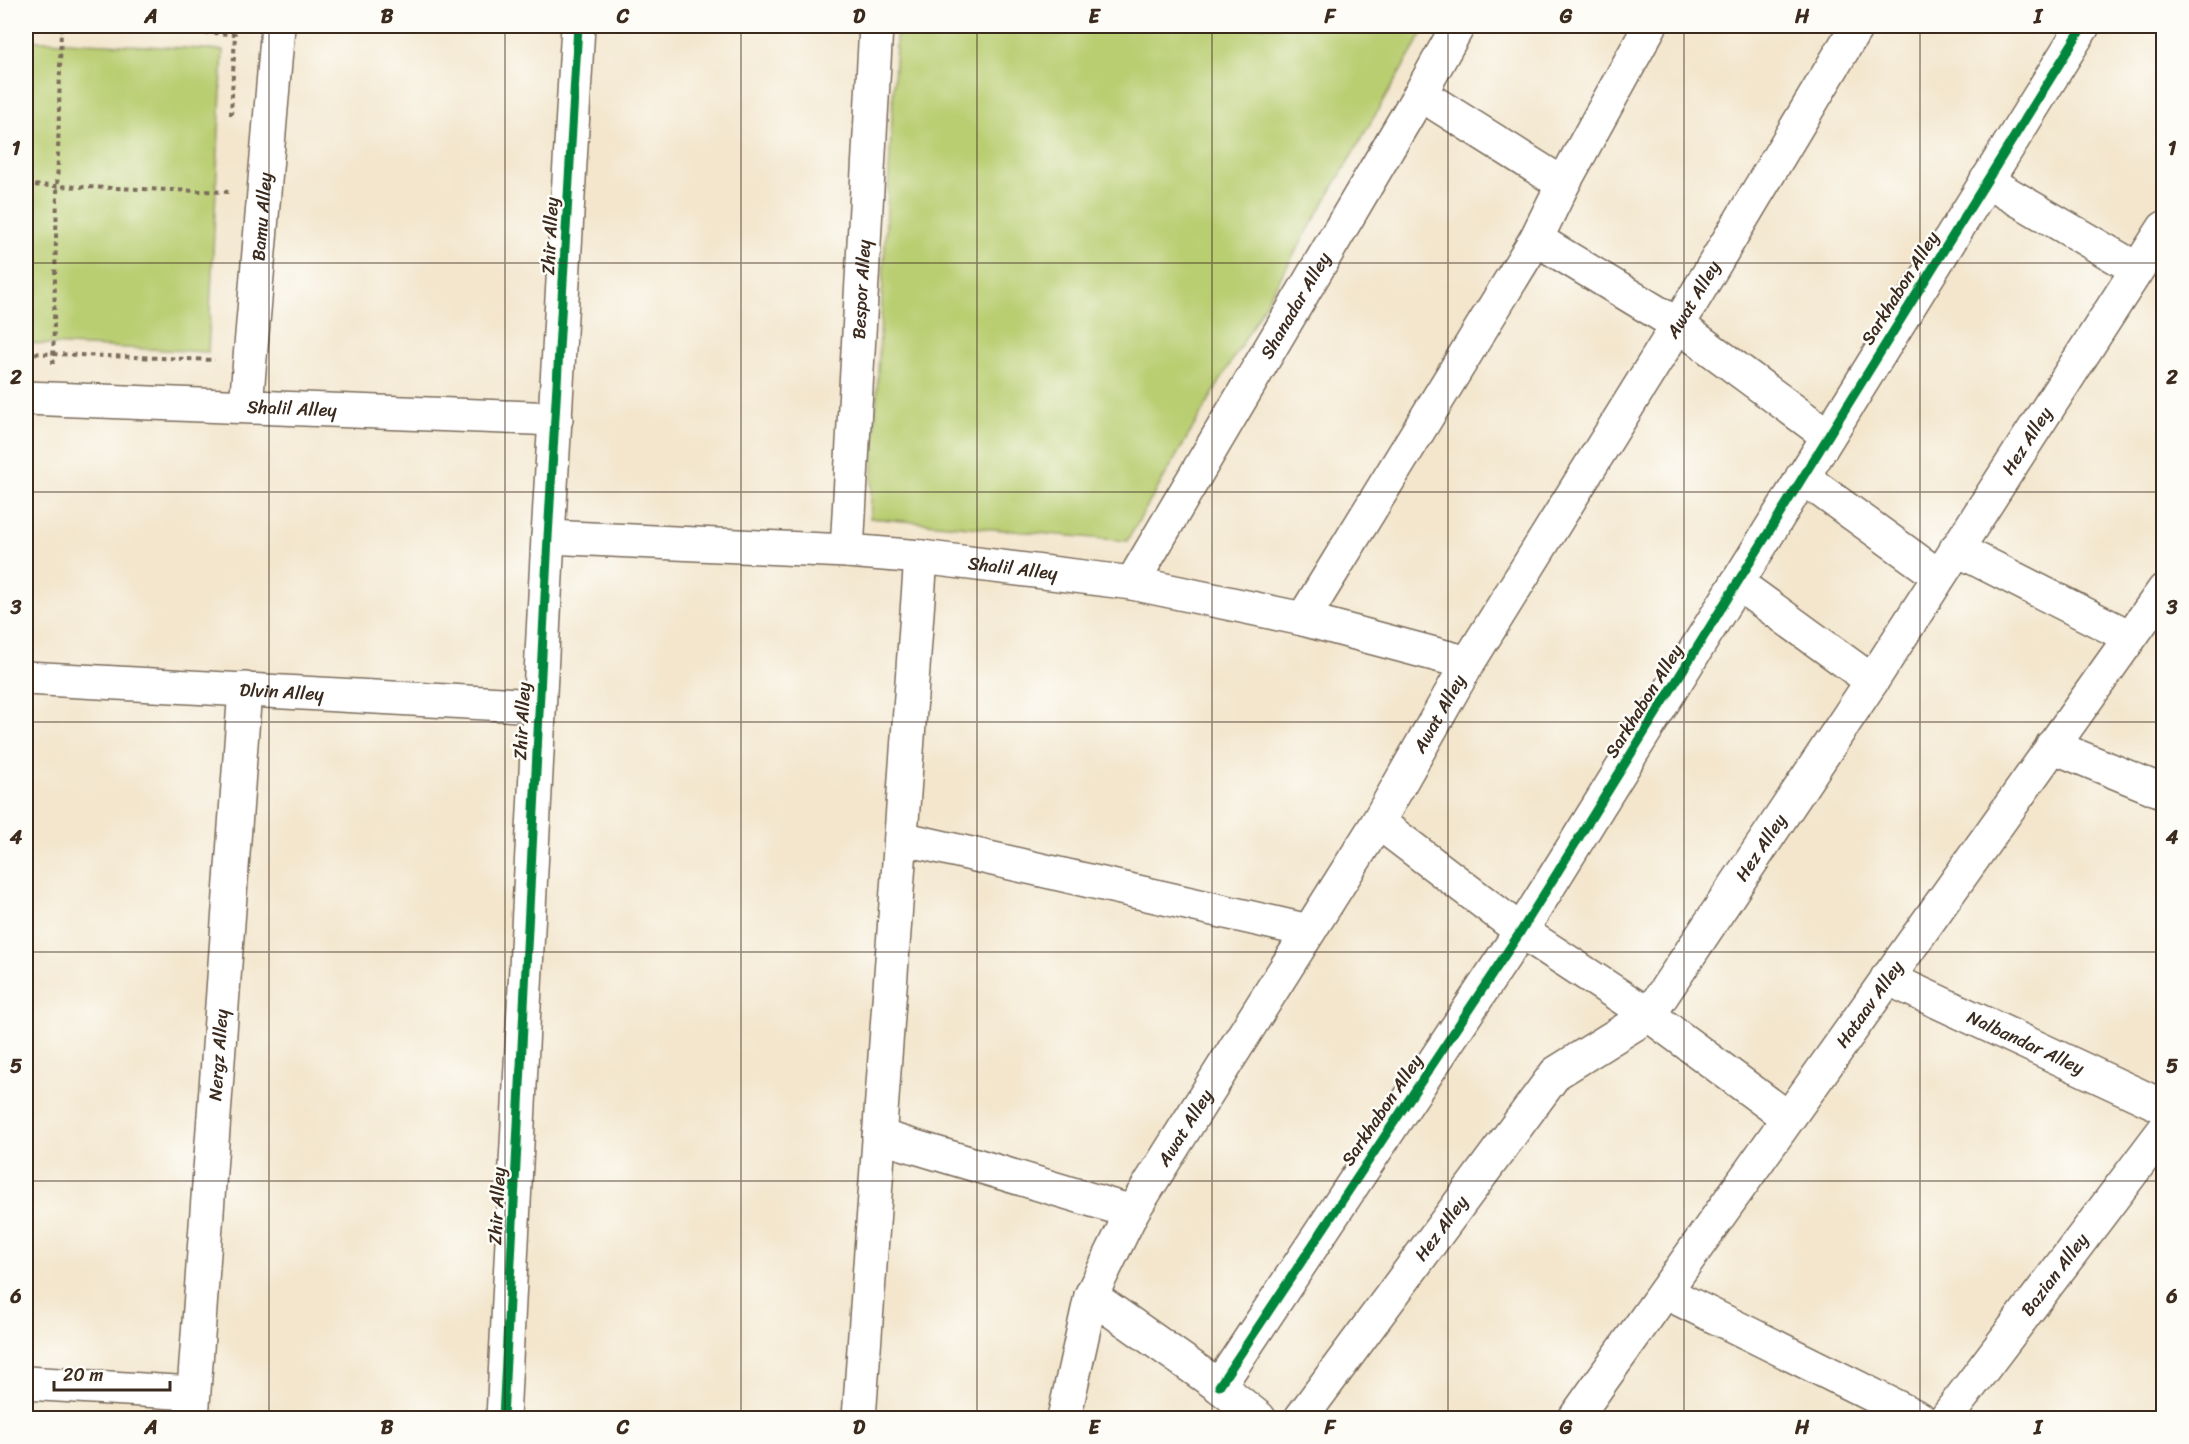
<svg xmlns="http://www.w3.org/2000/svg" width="2189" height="1444" viewBox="0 0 2189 1444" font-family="Sriracha,sans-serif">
  <rect width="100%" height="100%" fill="#fdfcf7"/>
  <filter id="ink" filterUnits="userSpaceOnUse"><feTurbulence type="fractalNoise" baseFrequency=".0167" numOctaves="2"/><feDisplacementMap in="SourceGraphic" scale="12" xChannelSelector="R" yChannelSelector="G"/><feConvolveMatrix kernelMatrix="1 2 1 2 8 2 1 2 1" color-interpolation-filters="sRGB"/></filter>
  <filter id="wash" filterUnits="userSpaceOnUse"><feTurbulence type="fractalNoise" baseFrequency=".008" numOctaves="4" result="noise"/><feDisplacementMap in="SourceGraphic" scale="24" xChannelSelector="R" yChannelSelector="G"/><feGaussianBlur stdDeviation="1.35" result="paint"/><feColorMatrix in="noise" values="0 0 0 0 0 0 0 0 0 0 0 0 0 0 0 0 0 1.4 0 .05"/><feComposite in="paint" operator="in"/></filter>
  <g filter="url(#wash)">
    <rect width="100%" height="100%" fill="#f3e6cd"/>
    <path fill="#b9cd71" stroke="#7a7c48" stroke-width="1.5" d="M 897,26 L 1427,26 L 1127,541 L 870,518 Z
      M 26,40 L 223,50 L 208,352 L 26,343 Z"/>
  </g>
  <g filter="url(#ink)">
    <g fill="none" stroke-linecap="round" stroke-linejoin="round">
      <g stroke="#7b6c5b" stroke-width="36">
        <g id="minor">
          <path d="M 1420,94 L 1563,184"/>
          <path d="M 1986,181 L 2137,269"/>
          <path d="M 1536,239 L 1678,325 L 1828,436"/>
          <path id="s1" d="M 26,398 L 556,419"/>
          <path id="s2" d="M 246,406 L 278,26"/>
          <path d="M 1802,477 L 1939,576"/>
          <path id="s3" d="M 548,537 L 847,551 L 921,557 L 1132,583 L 1303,619 L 1468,663"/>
          <path d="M 1956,549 L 2130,637"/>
          <path id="s4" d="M 847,551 L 876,26"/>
          <path id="s5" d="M 1132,583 L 1420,94 L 1458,26"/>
          <path d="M 1737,583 L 1872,681"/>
          <path d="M 1303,619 L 1536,239 L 1563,184 L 1650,26"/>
          <path id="s6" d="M 26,678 L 539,706"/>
          <path d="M 2052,746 L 2164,792"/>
          <path d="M 1378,822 L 1521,931 L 1649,1015 L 1788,1118"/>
          <path d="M 901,838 L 1309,931"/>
          <path id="s7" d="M 1887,978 L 2164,1107"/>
          <path d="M 879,1136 L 1132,1212"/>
          <path d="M 1665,1292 L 1919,1418"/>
          <path d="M 1091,1296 L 1219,1386 L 1259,1418"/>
          <path d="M 26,1383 L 193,1393"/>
          <path d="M 1219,1386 L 1521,931 L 2083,26"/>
          <path id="s8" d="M 192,1418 L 245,689"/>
          <path d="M 503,1418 L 548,537 L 578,26"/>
          <path d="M 859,1418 L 921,557"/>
          <path id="s9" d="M 1064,1418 L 1091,1296 L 1132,1212 L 1378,822 L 1468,663 L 1678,325 L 1857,26"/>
          <path id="s10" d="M 1301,1418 L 1556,1073 L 1649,1015 L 1872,681 L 2164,228"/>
          <path id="s11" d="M 1575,1418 L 2164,590"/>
          <path id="s12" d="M 1946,1418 L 2164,1130"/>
        </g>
      </g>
      <path stroke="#7b6c5b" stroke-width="4" stroke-dasharray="4.5 4.5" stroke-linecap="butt" d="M 33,26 L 235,34 L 231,115
        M 26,185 L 229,192
        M 26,353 L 215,360
        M 53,364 L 61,26"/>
      <use href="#minor" stroke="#fff" stroke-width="33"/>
      <g stroke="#fdfcf7" stroke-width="13">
        <path id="cycleway" d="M 1219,1386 L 1521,931 L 2083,26
          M 503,1418 L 548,537 L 578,26"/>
      </g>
      <use href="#cycleway" stroke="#00873e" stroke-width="9"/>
    </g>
  </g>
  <path fill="none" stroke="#3b2a1e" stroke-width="1.5" stroke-opacity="0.55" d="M 269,26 L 269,1418M 505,26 L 505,1418M 741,26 L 741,1418M 977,26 L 977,1418M 1212,26 L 1212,1418M 1448,26 L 1448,1418M 1684,26 L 1684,1418M 1920,26 L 1920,1418M 26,263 L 2164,263M 26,492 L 2164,492M 26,722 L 2164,722M 26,952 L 2164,952M 26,1181 L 2164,1181"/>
  <g text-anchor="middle" stroke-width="5" stroke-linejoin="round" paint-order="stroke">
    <g font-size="18" fill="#3b2a1e" stroke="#fdfcf7">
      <text dy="6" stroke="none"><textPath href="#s2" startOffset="190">Bamu Alley</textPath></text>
      <text transform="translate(550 236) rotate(-87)" y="6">Zhir Alley</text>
      <text dy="6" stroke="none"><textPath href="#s4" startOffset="262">Bespor Alley</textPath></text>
      <text transform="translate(1900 288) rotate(-58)" y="6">Sarkhabon Alley</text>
      <text dy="6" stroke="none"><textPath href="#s9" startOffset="1290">Awat Alley</textPath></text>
      <text dy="6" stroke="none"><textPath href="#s5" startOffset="322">Shanadar Alley</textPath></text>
      <text dy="6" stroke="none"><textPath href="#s1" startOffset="266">Shalil Alley</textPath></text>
      <text dy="6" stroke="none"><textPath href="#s10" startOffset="1226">Hez Alley</textPath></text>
      <text dy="6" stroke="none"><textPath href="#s3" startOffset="466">Shalil Alley</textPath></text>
      <text dy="6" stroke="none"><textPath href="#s6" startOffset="256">Dlvin Alley</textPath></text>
      <text transform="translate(1644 701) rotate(-58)" y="6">Sarkhabon Alley</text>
      <text dy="6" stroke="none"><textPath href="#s9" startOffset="804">Awat Alley</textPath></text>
      <text transform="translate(522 721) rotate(-87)" y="6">Zhir Alley</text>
      <text dy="6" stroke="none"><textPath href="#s10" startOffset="740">Hez Alley</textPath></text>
      <text dy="6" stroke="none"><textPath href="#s11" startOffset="508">Hataav Alley</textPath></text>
      <text dy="6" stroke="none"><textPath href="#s7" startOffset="153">Nalbandar Alley</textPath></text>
      <text dy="6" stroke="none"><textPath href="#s8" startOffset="364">Nergz Alley</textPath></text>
      <text transform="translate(1382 1110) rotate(-56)" y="6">Sarkhabon Alley</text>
      <text dy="6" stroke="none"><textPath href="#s9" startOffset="318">Awat Alley</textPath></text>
      <text transform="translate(497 1206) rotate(-87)" y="6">Zhir Alley</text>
      <text dy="6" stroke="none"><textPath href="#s10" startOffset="236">Hez Alley</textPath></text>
      <text dy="6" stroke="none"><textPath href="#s12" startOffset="180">Bazian Alley</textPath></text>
    </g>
  </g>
  <rect width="2189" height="1444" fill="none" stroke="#fdfcf7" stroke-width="66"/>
  <path d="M54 1381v9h116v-9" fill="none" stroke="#3b2a1e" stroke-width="3"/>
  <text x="63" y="1381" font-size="18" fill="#3b2a1e" stroke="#fdfcf7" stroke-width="4.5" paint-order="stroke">20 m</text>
  <rect x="33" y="33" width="2123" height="1378" fill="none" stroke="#3b2a1e" stroke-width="2"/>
  <g font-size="20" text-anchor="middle" font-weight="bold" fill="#3b2a1e">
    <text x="151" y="23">A</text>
    <text x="387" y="23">B</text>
    <text x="623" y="23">C</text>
    <text x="859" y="23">D</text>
    <text x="1094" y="23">E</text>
    <text x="1330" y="23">F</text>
    <text x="1566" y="23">G</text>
    <text x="1802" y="23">H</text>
    <text x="2038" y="23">I</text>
    <text x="16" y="155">1</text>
    <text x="2172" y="155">1</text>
    <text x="16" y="384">2</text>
    <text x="2172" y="384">2</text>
    <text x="16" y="614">3</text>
    <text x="2172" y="614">3</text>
    <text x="16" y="844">4</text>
    <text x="2172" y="844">4</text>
    <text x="16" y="1073">5</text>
    <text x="2172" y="1073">5</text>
    <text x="16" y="1303">6</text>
    <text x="2172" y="1303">6</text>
    <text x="151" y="1434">A</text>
    <text x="387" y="1434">B</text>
    <text x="623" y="1434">C</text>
    <text x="859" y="1434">D</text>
    <text x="1094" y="1434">E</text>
    <text x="1330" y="1434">F</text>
    <text x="1566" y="1434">G</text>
    <text x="1802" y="1434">H</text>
    <text x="2038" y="1434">I</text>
  </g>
</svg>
